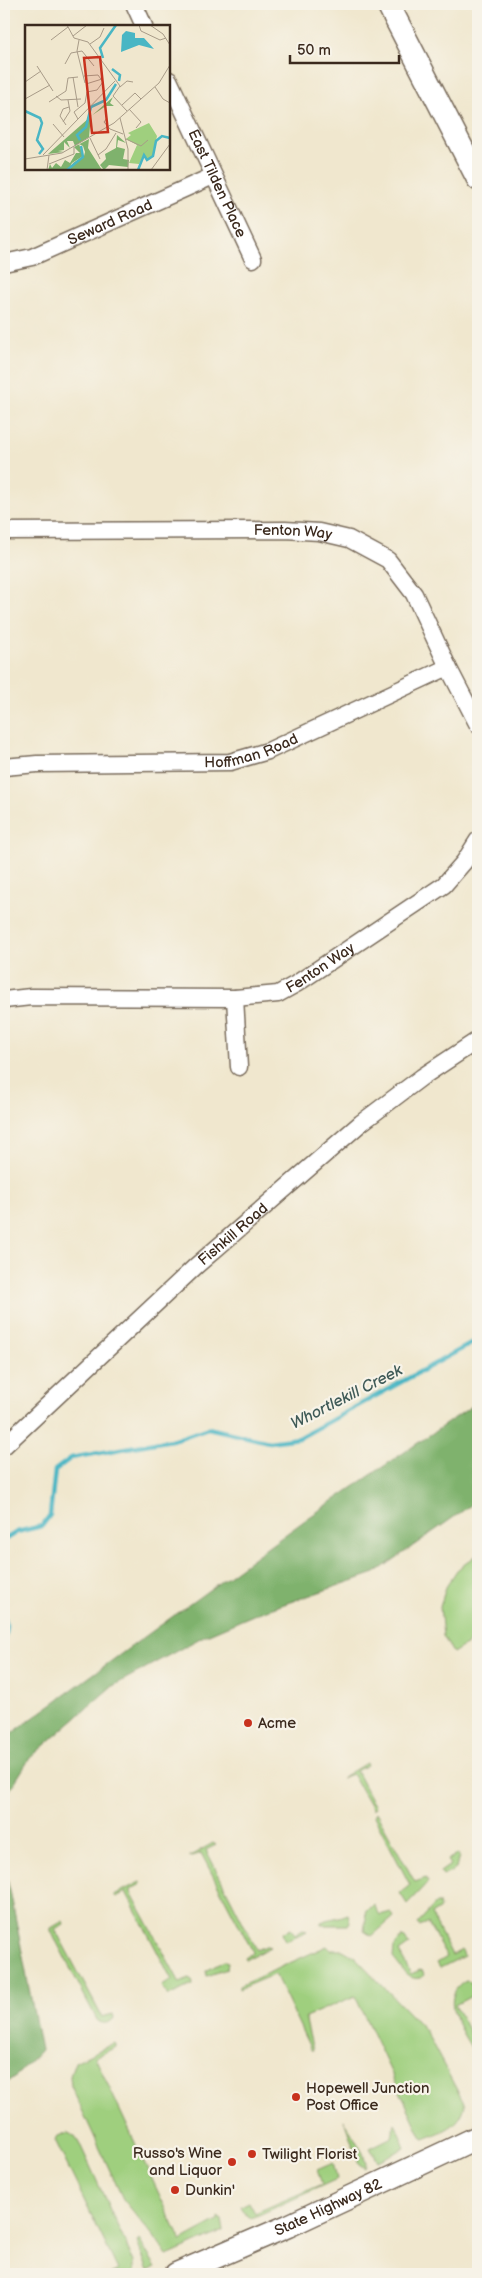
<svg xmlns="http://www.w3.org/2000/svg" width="482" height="2278" viewBox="0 0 482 2278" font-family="'Balsamiq Sans',sans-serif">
  <rect width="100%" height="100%" fill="#f7f3e8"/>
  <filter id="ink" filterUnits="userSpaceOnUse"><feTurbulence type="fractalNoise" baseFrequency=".02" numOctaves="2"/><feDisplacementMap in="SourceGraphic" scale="10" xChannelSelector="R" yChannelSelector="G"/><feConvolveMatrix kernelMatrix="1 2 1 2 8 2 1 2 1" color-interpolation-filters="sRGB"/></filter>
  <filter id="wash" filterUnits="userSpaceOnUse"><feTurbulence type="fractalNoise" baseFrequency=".0096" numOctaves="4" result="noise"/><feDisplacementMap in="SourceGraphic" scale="20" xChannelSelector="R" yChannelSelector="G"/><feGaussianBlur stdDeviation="1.12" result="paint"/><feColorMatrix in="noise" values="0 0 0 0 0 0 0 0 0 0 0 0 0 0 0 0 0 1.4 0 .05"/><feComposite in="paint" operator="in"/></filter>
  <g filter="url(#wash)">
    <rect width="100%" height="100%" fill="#f0e7ce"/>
    <path fill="#9fcf7e" stroke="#6d7c4e" d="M 478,1554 L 478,1633 L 475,1639 L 453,1653 L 443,1636 L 440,1607 L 446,1587 L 457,1570 Z
      M 366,1763 L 367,1765 L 356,1771 L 375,1807 L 373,1810 L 352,1774 L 341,1778 Z
      M 376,1812 L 415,1882 L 426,1878 L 428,1882 L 407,1904 L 400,1893 L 410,1885 L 374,1816 Z
      M 213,1843 L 216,1845 L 206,1850 L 257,1950 L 268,1945 L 270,1947 L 245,1960 L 244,1958 L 253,1952 L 201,1853 L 190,1857 L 190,1856 Z
      M 458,1854 L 459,1856 L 456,1869 L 443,1876 L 440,1872 L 450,1865 L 447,1860 Z
      M 140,1882 L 141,1884 L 130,1890 L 180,1983 L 189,1979 L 193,1982 L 192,1985 L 168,1996 L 162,1986 L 172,1980 L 126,1892 L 116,1897 L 114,1895 Z
      M 436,1903 L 439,1903 L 440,1908 L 431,1914 L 452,1955 L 462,1950 L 464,1956 L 440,1968 L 437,1963 L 447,1957 L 428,1923 L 419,1926 L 417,1924 Z
      M 374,1905 L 380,1915 L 391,1912 L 394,1917 L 372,1936 L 364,1931 L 366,1919 L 365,1911 Z
      M 348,1914 L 350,1922 L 348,1925 L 321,1925 L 321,1922 C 331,1918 339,1918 348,1914 Z
      M 63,1921 L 64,1924 L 55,1929 L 102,2017 L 113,2014 L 114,2018 C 110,2024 102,2025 97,2020 L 51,1931 L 51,1928 Z
      M 291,1929 L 295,1934 L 303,1930 L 307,1931 L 285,1941 L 282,1933 Z
      M 402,1937 L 405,1938 L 409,1945 L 399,1952 L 411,1974 L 420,1970 L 423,1971 L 424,1976 C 410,1985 401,1967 393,1958 L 394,1947 Z
      M 327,1946 L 331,1950 L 343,1950 L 355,1957 L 425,2030 L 465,2105 C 460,2127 443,2131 424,2139 L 422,2138 L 355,1996 L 305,2017 L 313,2050 L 311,2050 L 275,1974 L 239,1989 L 239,1986 Z
      M 224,1961 L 228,1963 L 227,1969 L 207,1976 L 206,1971 Z
      M 466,1981 L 471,1982 L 475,1994 L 455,2005 L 478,2049 L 478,2059 C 467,2039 434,1998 466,1981 Z
      M 114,2043 L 116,2044 L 116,2047 L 95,2057 L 181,2241 L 218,2221 L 218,2217 L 222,2220 L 224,2231 L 167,2256 L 155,2238 L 123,2199 L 71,2086 L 70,2076 L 75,2062 Z
      M 344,2120 L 363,2153 L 366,2164 L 365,2168 L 359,2164 Z
      M 395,2123 L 405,2148 L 378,2161 L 370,2148 L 392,2137 Z
      M 68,2133 L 75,2136 L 79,2142 L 134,2262 L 134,2272 L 129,2274 L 110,2274 L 118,2270 L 55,2140 L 57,2137 Z
      M 333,2163 L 337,2179 L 259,2215 L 250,2218 L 246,2215 L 241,2206 L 249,2202 L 255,2213 L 322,2184 L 317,2170 Z
      M 139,2240 L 156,2267 L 148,2271 L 137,2242 Z"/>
    <path fill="#7fb26d" stroke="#5d6e46" d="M 478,1402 L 478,1500 L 375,1573 L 258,1613 L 204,1636 L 111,1687 L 30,1758 L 6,1796 L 4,1813 L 4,1739 L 308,1518 Z
      M 4,1879 L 7,1879 L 11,1895 L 41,2050 L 15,2077 L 4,2085 Z"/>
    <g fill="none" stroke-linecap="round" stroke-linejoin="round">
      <path stroke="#49b6c4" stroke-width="4.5" d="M 4,1540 L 17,1532 L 42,1526 L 50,1515 L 55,1470 L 71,1458 L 177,1439 L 208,1428 L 269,1442 L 299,1438 L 478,1340
        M 4,1617 L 7,1627 L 4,1645"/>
    </g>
  </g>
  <g filter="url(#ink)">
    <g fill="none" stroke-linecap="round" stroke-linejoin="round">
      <g stroke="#7a6c5c" stroke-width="19">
        <g id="minor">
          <path d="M 134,4 L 144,26"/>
          <path id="s1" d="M 169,80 L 253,259"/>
          <path id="s2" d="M 4,263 L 32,257 L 213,176"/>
          <path id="s3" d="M 4,531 L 285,530 L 319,532 L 349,539 L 388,560 L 414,594 L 448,667 L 478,725"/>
          <path id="s4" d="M 4,767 L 37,764 L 230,762 L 268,751 L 448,667"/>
          <path d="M 235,998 L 239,1067"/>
          <path id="s5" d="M 4,1000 L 31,997 L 235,998 L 278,994 L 296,984 L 444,885 L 464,862 L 478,840"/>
          <path id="s6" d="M 4,1446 L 196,1266 L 361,1123 L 422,1077 L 478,1040"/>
        </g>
      </g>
      <g stroke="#7a6c5c" stroke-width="25">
        <g id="secondary">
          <path d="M 388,4 L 478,179"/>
          <path id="s7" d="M 176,2274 L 288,2226 L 478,2137"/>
        </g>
      </g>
      <use href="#minor" stroke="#fff" stroke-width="16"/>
      <use href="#secondary" stroke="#fff" stroke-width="22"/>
    </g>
  </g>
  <g fill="#c8321e" stroke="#f7f3e8" stroke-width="2">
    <circle cx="248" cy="1723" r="5"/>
    <circle cx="296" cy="2097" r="5"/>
    <circle cx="252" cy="2154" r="5"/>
    <circle cx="232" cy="2162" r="5"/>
    <circle cx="175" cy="2190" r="5"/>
  </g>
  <g text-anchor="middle" stroke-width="4.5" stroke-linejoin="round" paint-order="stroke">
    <g font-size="15" fill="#3b2a1e" stroke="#f7f3e8">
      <text dy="5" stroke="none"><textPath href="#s1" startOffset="114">East Tilden Place</textPath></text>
      <text dy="5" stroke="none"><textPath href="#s2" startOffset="114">Seward Road</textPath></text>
      <text dy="5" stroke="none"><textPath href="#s3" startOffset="289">Fenton Way</textPath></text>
      <text dy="5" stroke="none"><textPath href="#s4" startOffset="249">Hoffman Road</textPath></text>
      <text dy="5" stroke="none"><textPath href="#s5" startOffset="324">Fenton Way</textPath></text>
      <text dy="5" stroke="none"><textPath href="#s6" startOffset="312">Fishkill Road</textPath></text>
      <text dy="5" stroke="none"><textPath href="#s7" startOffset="166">State Highway 82</textPath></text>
    </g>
    <g font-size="15" fill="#3b2a1e" stroke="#f7f3e8" text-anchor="start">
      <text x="258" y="1728">Acme</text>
      <text x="306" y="2093">Hopewell Junction<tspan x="306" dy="17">Post Office</tspan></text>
      <text x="222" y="2158" text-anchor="end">Russo's Wine<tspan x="222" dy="17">and Liquor</tspan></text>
      <text x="262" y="2159">Twilight Florist</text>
      <text x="185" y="2195">Dunkin'</text>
    </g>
    <g font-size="16" font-style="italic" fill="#405b58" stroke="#f7f3e8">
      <text transform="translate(346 1396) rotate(-27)" y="6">Whortlekill Creek</text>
    </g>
  </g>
  <g transform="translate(25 25)">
    <rect width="145" height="145" fill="#f0e7ce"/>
    <path d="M 124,98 L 132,111 L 128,130 L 122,135 L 119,129 L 114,139 L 104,138 L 112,120 L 101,114 L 106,110 L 103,108 Z" fill="#9fcf7e"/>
    <path d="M 88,72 L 85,78 L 89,81 L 81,81 L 66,91 L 64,112 L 50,121 L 48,116 L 42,116 L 45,123 L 39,117 L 39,125 L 33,126 L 39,127 L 23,129 ZM 92,110 L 101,118 L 93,115 L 92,122 L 100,124 L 98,134 L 104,135 L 103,142 L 84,140 L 79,145 L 75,140 L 81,134 L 80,129 L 91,123 ZM 64,114 L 63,123 L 77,145 L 45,145 L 48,138 L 59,131 L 60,127 L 58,121 L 54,119 L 58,131 L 47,138 L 44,144 L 23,145 L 25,139 L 27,143 L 31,138 L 36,142 L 40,135 L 45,138 L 51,128 L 55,128 L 49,122 Z" fill="#7fb26d"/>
    <path d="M 101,6 L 110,8 L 110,13 L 119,13 L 129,24 L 114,20 L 96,27 L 97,10 Z" fill="#49b6c4"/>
    <path fill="none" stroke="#49b6c4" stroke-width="2.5" d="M 78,33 L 75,23 L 91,0M 87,44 L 95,50 L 94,56M 0,86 L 15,93 L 17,98 L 12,115 L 18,124 L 14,129M 55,115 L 52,110 L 61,102 L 66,82 L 81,75 L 91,59M 42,145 L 58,132 L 56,121M 113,145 L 119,130 L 122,135 L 128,131 L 131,116 L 137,111 L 145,113"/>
    <path fill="none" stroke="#a89b88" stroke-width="1" d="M 42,0 L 49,13 L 63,17 L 95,61 L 88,71 L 102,86M 114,0 L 116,6 L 135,15 L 141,13M 125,0 L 138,9 L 145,20M 48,11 L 62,0M 26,15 L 43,2M 54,15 L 52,26 L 60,58M 65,19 L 75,12 L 79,3M 40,39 L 46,28 L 57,26 L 69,41M 12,41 L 28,66M 59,51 L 73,50 L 78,57 L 72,65 L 62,67M 48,52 L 53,82M 0,57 L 16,46M 61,59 L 77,54M 95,62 L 102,56 L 108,57M 130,62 L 138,74 L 145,78M 31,71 L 36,75 L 56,74M 0,74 L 25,60M 24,77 L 41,66 L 43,53 L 53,52M 97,80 L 110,68 L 116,74M 104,84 L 116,97 L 111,103M 82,93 L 79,97 L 85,104 L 98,109M 95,93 L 103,124 L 103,145M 53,94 L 49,87 L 60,78 L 62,67M 38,97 L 45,86 L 43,75M 28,99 L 39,112M 41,100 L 35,91 L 38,84 L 44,82M 65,113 L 75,134M 101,114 L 116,121 L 123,115M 18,130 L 90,56M 73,130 L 81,124 L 91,108M 0,134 L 37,128 L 89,98 L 134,58 L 145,40M 24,139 L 49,129 L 49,122M 22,145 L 24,130M 126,145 L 145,119"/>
    <path fill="#c8321e" fill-opacity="0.15" stroke="#c8321e" stroke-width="2.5" d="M 75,32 L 83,107 L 67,108 L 59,33 Z"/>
    <rect width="145" height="145" fill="none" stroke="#3b2a1e" stroke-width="2.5"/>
  </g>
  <rect width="482" height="2278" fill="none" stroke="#f7f3e8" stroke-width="20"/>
  <path d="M290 55v8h109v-8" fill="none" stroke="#3b2a1e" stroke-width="2.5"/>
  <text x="297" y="55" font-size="15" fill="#3b2a1e" stroke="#f7f3e8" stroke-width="4" paint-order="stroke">50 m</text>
</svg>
